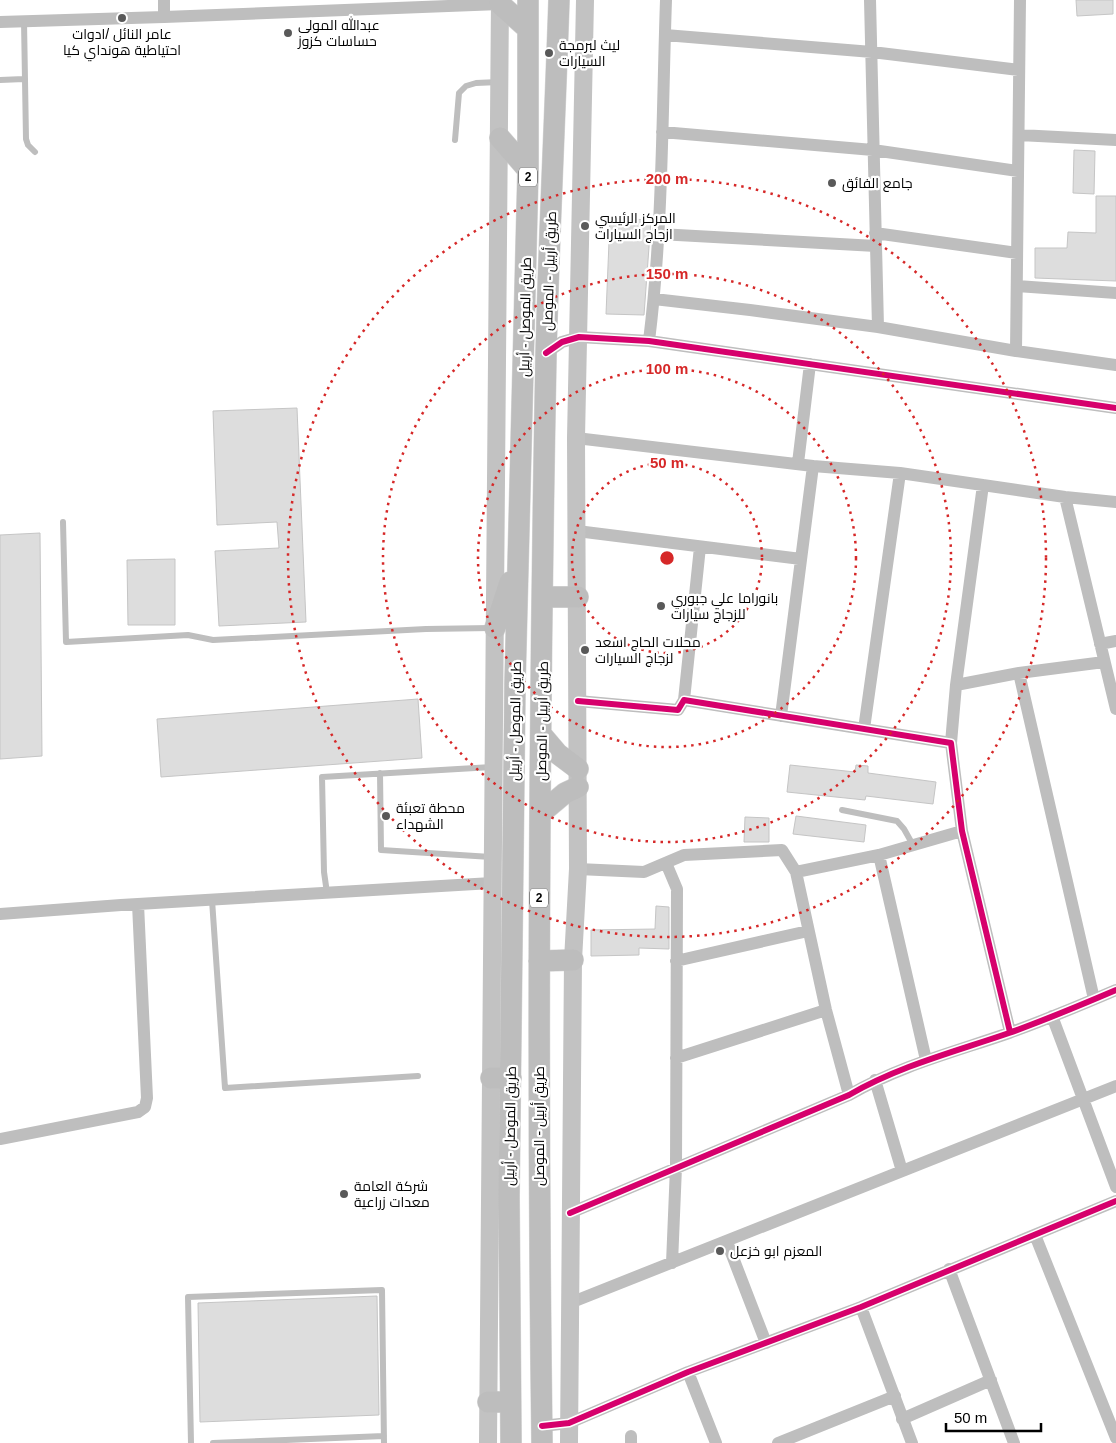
<svg xmlns="http://www.w3.org/2000/svg" width="1116" height="1443" viewBox="0 0 1116 1443" font-family="Helvetica,Cairo,sans-serif">
  <rect width="100%" height="100%" fill="#fff"/>
  <path fill="#ddd" stroke="#c5c5c5" d="M 1076,0 L 1113,0 L 1113,14 L 1077,16 Z
    M 1074,150 L 1095,151 L 1094,194 L 1073,193 Z
    M 1096,196 L 1116,196 L 1116,281 L 1035,278 L 1035,248 L 1067,248 L 1068,232 L 1096,233 Z
    M 610,218 L 651,220 L 644,315 L 606,314 Z
    M 297,408 L 306,622 L 219,626 L 215,551 L 279,548 L 277,522 L 217,525 L 213,411 Z
    M 40,533 L 42,756 L 0,759 L 0,535 Z
    M 175,559 L 175,625 L 128,625 L 127,560 Z
    M 418,699 L 422,758 L 161,777 L 157,719 Z
    M 790,765 L 855,772 L 856,765 L 868,766 L 868,773 L 936,782 L 933,804 L 866,796 L 865,800 L 787,792 Z
    M 796,816 L 866,825 L 864,842 L 793,834 Z
    M 745,817 L 769,818 L 769,842 L 744,842 Z
    M 656,906 L 669,907 L 669,949 L 639,948 L 639,955 L 591,956 L 591,930 L 655,929 Z
    M 377,1296 L 379,1415 L 200,1422 L 198,1303 Z"/>
  <g fill="none" stroke-linecap="round" stroke-linejoin="round">
    <g stroke="#dbdbdb" stroke-width="22">
      <path id="trunk" d="M 500,4 L 528,29
        M 500,138 L 528,170
        M 543,597 L 578,597
        M 495,628 L 510,582
        M 541,734 L 558,754 L 578,769
        M 540,814 L 565,793 L 578,787
        M 539,961 L 573,960
        M 491,1078 L 511,1078
        M 488,1402 L 510,1402
        M 511,1443 L 509,1197 L 515,684 L 528,170 L 528,0
        M 542,1443 C 537,1080 539,718 546,355 C 549,237 555,118 559,0"/>
    </g>
    <path stroke="#bebebe" stroke-width="6" d="M 24,21 L 26,139 L 28,145 L 35,152
      M 0,80 L 24,79
      M 455,140 L 459,93 L 466,86 L 476,83 L 499,82
      M 63,522 L 66,642 L 188,635 L 213,640 L 426,629 L 491,628
      M 380,773 L 381,850 L 491,857
      M 842,810 L 897,821 L 904,829 L 913,845
      M 327,893 L 324,872 L 322,777 L 492,767
      M 212,900 L 225,1088 L 418,1076
      M 191,1443 L 188,1297 L 382,1290 L 384,1443
      M 213,1443 L 384,1436"/>
    <path stroke="#bebebe" stroke-width="12" d="M 164,0 L 164,17
      M 870,0 L 878,327
      M 0,22 L 164,17 L 500,4
      M 665,35 L 872,52 L 1019,70
      M 662,132 L 873,150 L 1018,171
      M 1019,135 L 1116,140
      M 875,233 L 1017,253
      M 659,234 L 876,246
      M 1017,286 L 1116,293
      M 654,299 L 750,310 L 878,327 L 1016,351 L 1116,365
      M 649,341 C 663,228 662,114 666,0
      M 1016,351 L 1020,0
      M 546,353 L 562,342 L 579,337 L 649,341 L 1116,408
      M 576,438 L 813,466 L 900,473 L 1065,497 L 1116,502
      M 798,463 L 810,364
      M 1065,497 L 1116,709
      M 577,531 L 801,559
      M 1100,644 L 1116,641
      M 1019,673 L 1094,999
      M 956,685 L 1019,673 L 1104,662
      M 684,700 L 700,547
      M 578,701 L 678,710 L 684,700 L 951,743 L 962,831 L 1010,1032
      M 781,716 L 813,466
      M 864,729 L 900,473
      M 951,743 L 956,685 L 983,485
      M 879,855 L 926,1060
      M 666,863 L 677,889 L 676,1167 L 672,1263
      M 578,869 L 644,872 L 684,855 L 782,850 L 796,872 L 879,855 L 962,831
      M 796,872 L 826,1010 L 849,1095
      M 0,914 L 121,905 L 492,883
      M 676,961 L 808,931
      M 1052,1016 L 1116,1187
      M 676,1058 L 826,1010
      M 875,1080 L 902,1171
      M 0,1139 L 138,1112 L 145,1107 L 147,1098 L 138,904
      M 570,1213 L 849,1095 C 899,1066 954,1052 1009,1033 C 1045,1020 1081,1005 1116,990
      M 1035,1235 L 1116,1438
      M 727,1242 L 766,1343
      M 949,1269 L 1014,1443
      M 570,1303 L 1116,1086
      M 861,1307 L 912,1443
      M 688,1372 L 716,1443
      M 902,1419 L 991,1380
      M 542,1426 L 569,1423 L 688,1372 L 861,1307 L 1116,1201
      M 631,1436 L 631,1443
      M 778,1443 L 895,1396"/>
    <path stroke="#c2c2c2" stroke-width="18" d="M 488,1443 L 500,0
      M 569,1443 L 573,960 L 578,869 L 576,438 L 585,0"/>
    <use href="#trunk" stroke="#bdbdbd" stroke-width="21"/>
    <g stroke="#fff" stroke-width="9">
      <path id="cycleway" d="M 546,353 L 562,342 L 579,337 L 649,341 L 1116,408
        M 578,701 L 678,710 L 684,700 L 951,743 L 962,831 L 1010,1032
        M 570,1213 L 849,1095 C 899,1066 954,1052 1009,1033 C 1045,1020 1081,1005 1116,990
        M 542,1426 L 569,1423 L 688,1372 L 861,1307 L 1116,1201"/>
    </g>
    <use href="#cycleway" stroke="#d6006c" stroke-width="6"/>
  </g>
  <g fill="none" stroke="#d62828" stroke-width="2.5" stroke-dasharray="2.5 5">
    <circle cx="667" cy="558" r="95"/>
    <circle cx="667" cy="558" r="189"/>
    <circle cx="667" cy="558" r="284"/>
    <circle cx="667" cy="558" r="379"/>
  </g>
  <g fill="#595959" stroke="#fff" stroke-width="2">
    <circle cx="122" cy="18" r="5"/>
    <circle cx="288" cy="33" r="5"/>
    <circle cx="549" cy="53" r="5"/>
    <circle cx="832" cy="183" r="5"/>
    <circle cx="585" cy="226" r="5"/>
    <circle cx="661" cy="606" r="5"/>
    <circle cx="585" cy="650" r="5"/>
    <circle cx="386" cy="816" r="5"/>
    <circle cx="344" cy="1194" r="5"/>
    <circle cx="720" cy="1251" r="5"/>
  </g>
  <g text-anchor="middle" stroke-width="4.5" stroke-linejoin="round" paint-order="stroke">
    <g fill="#fff" stroke="#4c4c4c" stroke-width="1">
      <rect x="519" y="167.5" width="18" height="19" rx="4"/>
      <rect x="530" y="888.5" width="18" height="19" rx="4"/>
    </g>
    <g font-size="12" font-weight="bold" fill="#000">
      <text x="528" y="181">2</text>
      <text x="539" y="902">2</text>
    </g>
    <g font-size="14" fill="#000" stroke="#fff" text-anchor="start">
      <text x="298" y="30">عبدالله المولى<tspan x="298" dy="16">حساسات كزوز</tspan></text>
      <text x="122" y="39" text-anchor="middle">عامر النائل /ادوات<tspan x="122" dy="16">احتياطية هونداي كيا</tspan></text>
      <text x="559" y="50">ليث لبرمجة<tspan x="559" dy="16">السيارات</tspan></text>
      <text x="842" y="188">جامع الفائق</text>
      <text x="595" y="223">المركز الرئيسي<tspan x="595" dy="16">ازجاج السيارات</tspan></text>
      <text x="671" y="603">بانوراما علي جبوري<tspan x="671" dy="16">للزجاج سيارات</tspan></text>
      <text x="595" y="647">محلات الحاج اسعد<tspan x="595" dy="16">لزجاج السيارات</tspan></text>
      <text x="396" y="813">محطة تعبئة<tspan x="396" dy="16">الشهداء</tspan></text>
      <text x="354" y="1191">شركة العامة<tspan x="354" dy="16">معدات زراعية</tspan></text>
      <text x="730" y="1256">المعزم ابو خزعل</text>
    </g>
    <g font-size="14" fill="#000" stroke="#fff">
      <text transform="translate(549 271) rotate(-88)" y="5">طريق أربيل - الموصل</text>
      <text transform="translate(525 317) rotate(-89)" y="5">طريق الموصل - أربيل</text>
      <text transform="translate(515 721) rotate(-89)" y="5">طريق الموصل - أربيل</text>
      <text transform="translate(542 721) rotate(-89)" y="5">طريق أربيل - الموصل</text>
      <text transform="translate(510 1126) rotate(-89)" y="5">طريق الموصل - أربيل</text>
      <text transform="translate(539 1126) rotate(-90)" y="5">طريق أربيل - الموصل</text>
    </g>
  </g>
  <circle cx="667" cy="558" r="8" fill="#d62828" stroke="#fff" stroke-width="2.5"/>
  <g font-size="15" text-anchor="middle" font-weight="bold" fill="#d62828" stroke="#fff" stroke-width="4.5" stroke-linejoin="round" paint-order="stroke">
    <text x="667" y="184">200 m</text>
    <text x="667" y="279">150 m</text>
    <text x="667" y="374">100 m</text>
    <text x="667" y="468">50 m</text>
  </g>
  <path d="M946 1423v8h95v-8" fill="none" stroke="#000000" stroke-width="2.5"/>
  <text x="954" y="1423" font-size="15" fill="#000000" stroke="#ffffff" stroke-width="4" paint-order="stroke">50 m</text>
</svg>
